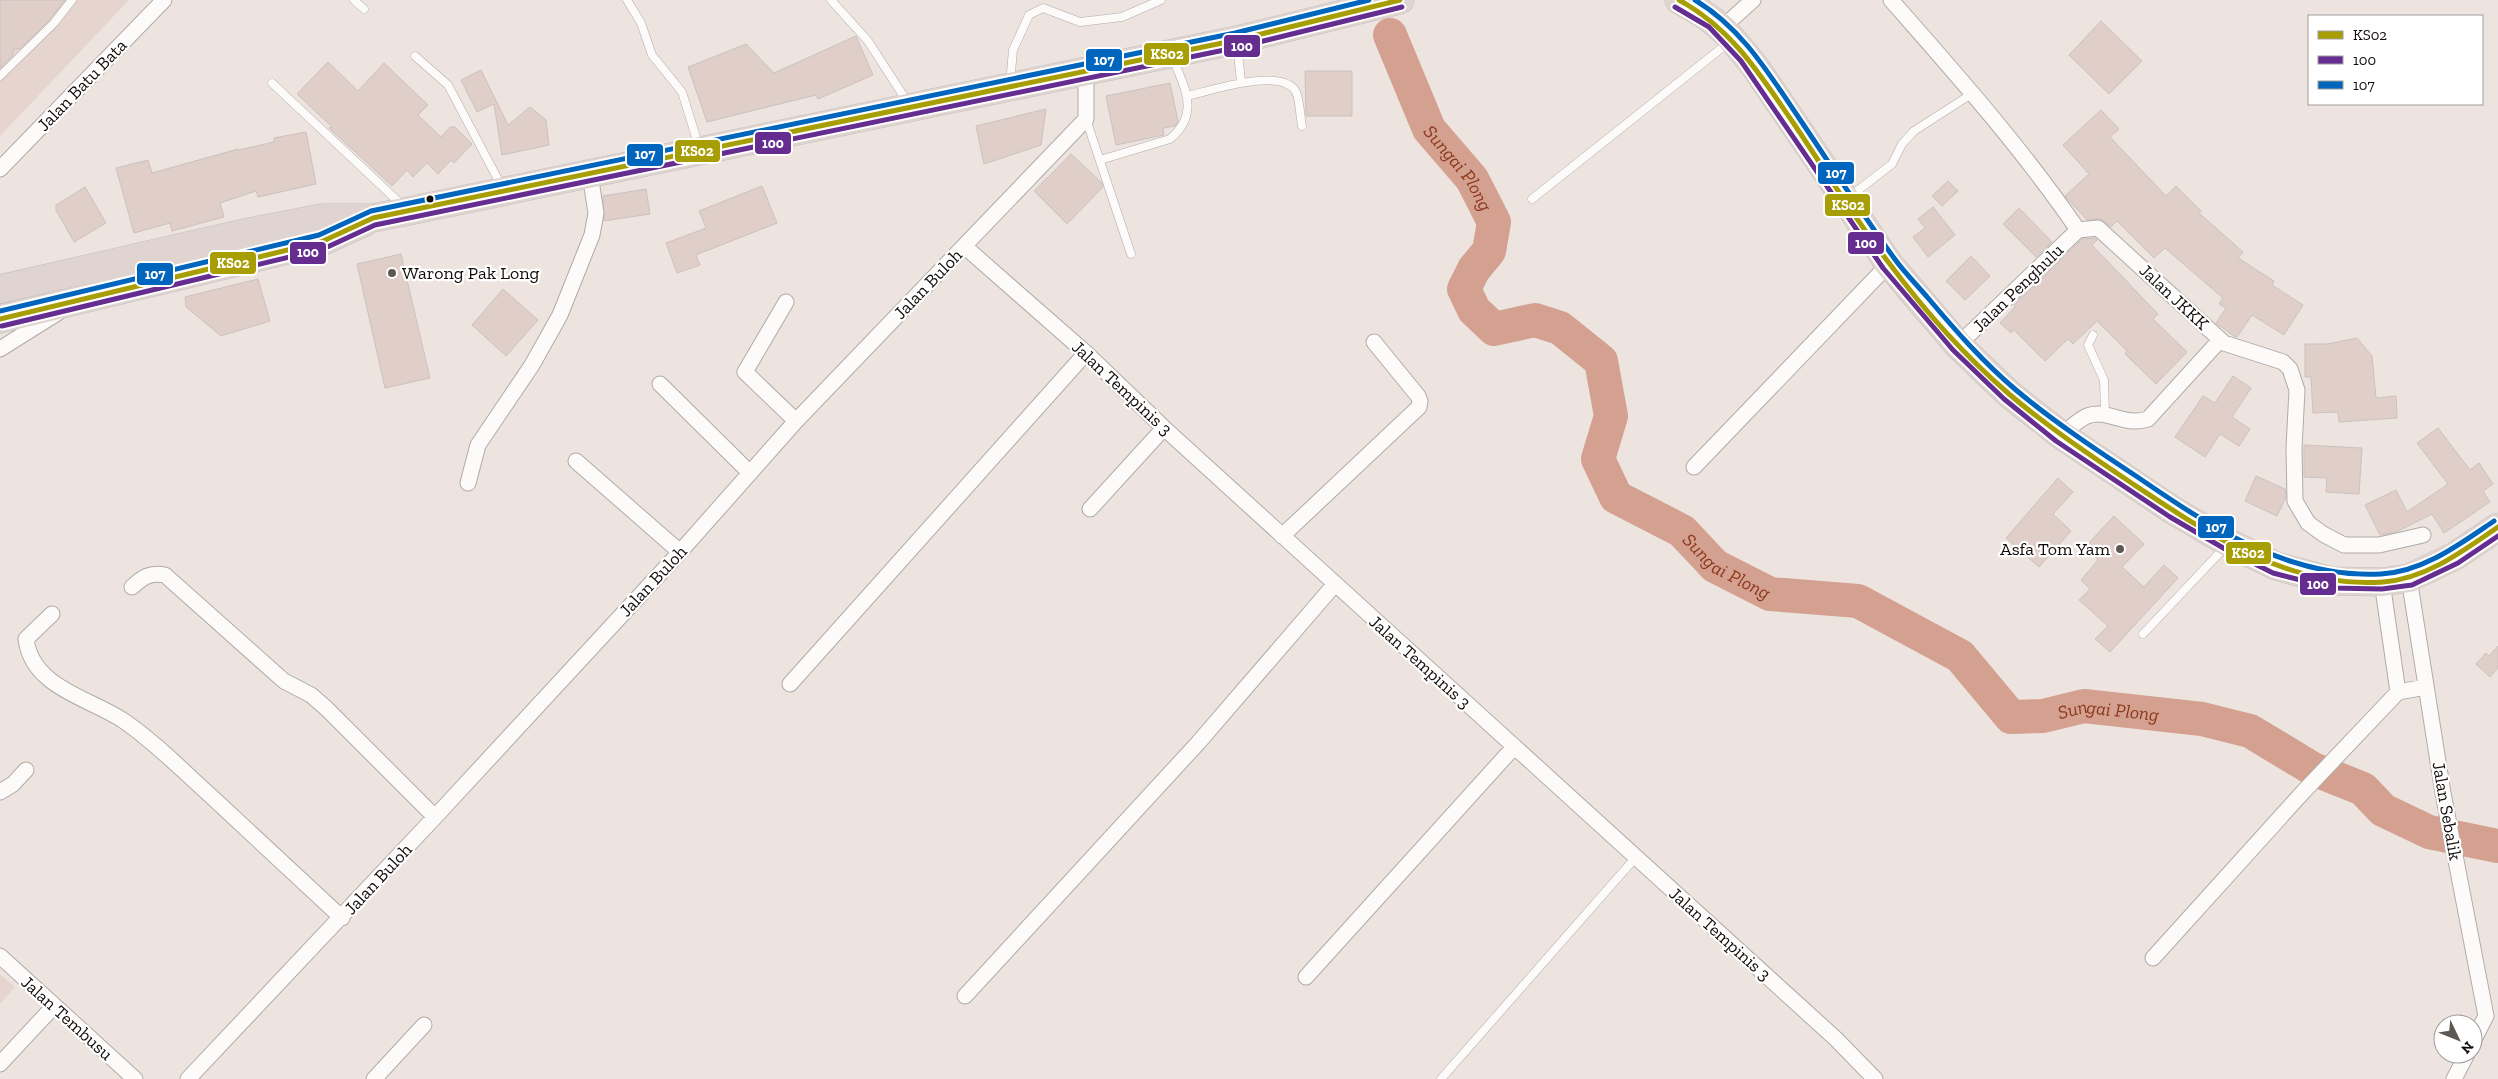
<svg xmlns="http://www.w3.org/2000/svg" width="2498" height="1079" viewBox="0 0 2498 1079" font-family="'Zilla Slab',serif">
  <rect width="100%" height="100%" fill="#ede4e0"/>
  <path fill="#e6d5ce" d="M 0,0 L 129,0 L 0,136 Z
    M 0,974 L 15,987 L 0,1004 Z"/>
  <g fill="none" stroke-linecap="round" stroke-linejoin="round">
    <path stroke="#d4a090" stroke-width="34" id="s1" d="M 1390,35 L 1429,129 L 1472,179 L 1494,222 L 1489,251 L 1474,269 L 1464,289 L 1474,310 L 1494,329 L 1535,320 L 1560,328 L 1601,361 L 1611,416 L 1598,459 L 1616,497 L 1682,531 L 1715,566 L 1770,594 L 1858,601 L 1960,656 L 2011,717 L 2043,716 L 2084,706 L 2202,719 L 2250,731 L 2313,769 L 2363,789 L 2383,810 L 2429,832 L 2498,846"/>
  </g>
  <path fill="#e0cec8" stroke="#cac2c0" d="M 0,0 L 65,0 L 50,19 L 20,49 L 14,48 L 12,56 L 0,68 Z
    M 2101,21 L 2142,61 L 2109,94 L 2069,55 Z
    M 856,36 L 873,75 L 818,99 L 816,95 L 707,122 L 688,67 L 746,44 L 774,73 Z
    M 328,62 L 358,91 L 384,63 L 428,105 L 418,115 L 441,137 L 450,127 L 455,127 L 472,144 L 454,163 L 451,160 L 438,174 L 427,163 L 413,177 L 407,170 L 392,186 L 329,128 L 332,127 L 297,94 Z
    M 481,70 L 508,125 L 530,107 L 546,120 L 549,145 L 502,155 L 494,104 L 477,112 L 461,80 Z
    M 1305,71 L 1352,71 L 1352,116 L 1306,116 Z
    M 1170,83 L 1178,121 L 1175,126 L 1163,128 L 1164,135 L 1116,145 L 1106,96 Z
    M 1046,109 L 1041,145 L 984,164 L 976,126 Z
    M 2101,110 L 2119,129 L 2110,137 L 2166,196 L 2176,186 L 2201,211 L 2199,213 L 2243,252 L 2238,258 L 2274,281 L 2272,285 L 2303,305 L 2284,335 L 2252,315 L 2237,337 L 2234,336 L 2216,323 L 2226,308 L 2219,304 L 2223,298 L 2165,248 L 2154,258 L 2117,221 L 2111,227 L 2101,219 L 2087,220 L 2065,196 L 2089,174 L 2063,145 Z
    M 306,132 L 316,184 L 258,197 L 256,191 L 220,203 L 224,217 L 172,231 L 170,223 L 134,233 L 116,168 L 148,160 L 152,173 L 238,149 L 239,150 L 274,142 L 274,138 Z
    M 1071,154 L 1102,183 L 1103,187 L 1067,224 L 1034,191 Z
    M 1948,181 L 1958,191 L 1942,206 L 1932,196 Z
    M 762,186 L 777,223 L 696,255 L 700,265 L 677,273 L 666,243 L 706,228 L 699,211 Z
    M 85,187 L 106,223 L 74,242 L 56,210 L 56,205 Z
    M 646,189 L 650,214 L 604,221 L 603,196 Z
    M 1933,207 L 1955,235 L 1928,257 L 1913,237 L 1925,228 L 1918,219 Z
    M 2019,208 L 2052,242 L 2036,257 L 2003,224 Z
    M 2095,238 L 2097,240 L 2092,245 L 2158,314 L 2153,319 L 2187,352 L 2156,384 L 2125,354 L 2127,351 L 2097,321 L 2073,344 L 2068,339 L 2045,361 L 2014,330 L 2011,333 L 2000,323 L 2015,307 L 2014,305 L 2082,239 Z
    M 401,254 L 430,378 L 385,388 L 357,264 Z
    M 1971,256 L 1990,276 L 1965,300 L 1946,281 Z
    M 258,279 L 270,321 L 221,336 L 186,307 L 185,297 Z
    M 503,289 L 538,320 L 506,356 L 472,325 Z
    M 2357,338 L 2372,356 L 2376,398 L 2396,396 L 2397,418 L 2339,422 L 2338,412 L 2313,413 L 2311,377 L 2305,377 L 2305,344 L 2327,344 Z
    M 2233,376 L 2251,388 L 2232,417 L 2250,429 L 2239,446 L 2220,434 L 2205,457 L 2175,437 L 2203,396 L 2215,403 Z
    M 2438,428 L 2470,470 L 2479,463 L 2493,484 L 2483,491 L 2490,502 L 2444,533 L 2432,514 L 2396,532 L 2380,535 L 2365,505 L 2396,490 L 2407,512 L 2448,484 L 2417,443 Z
    M 2304,445 L 2362,448 L 2359,494 L 2326,492 L 2327,478 L 2304,477 Z
    M 2256,476 L 2285,489 L 2286,497 L 2277,516 L 2245,501 Z
    M 2058,478 L 2073,492 L 2053,514 L 2071,531 L 2039,567 L 2006,538 Z
    M 2114,516 L 2144,544 L 2122,567 L 2144,587 L 2164,565 L 2178,578 L 2110,652 L 2095,639 L 2108,626 L 2079,600 L 2090,589 L 2081,580 L 2098,560 L 2085,547 Z
    M 2498,646 L 2498,668 L 2490,677 L 2476,664 L 2486,653 L 2489,656 Z"/>
  <g fill="none" stroke-linecap="round" stroke-linejoin="round">
    <g stroke="#b1aaa7" stroke-width="9">
      <path id="lane" d="M 354,0 L 364,9
        M 627,0 L 641,23 L 652,55 L 682,92 L 699,147
        M 831,0 L 868,41 L 908,103
        M 1237,44 L 1241,82
        M 415,56 L 448,85 L 502,187
        M 0,76 L 54,23 L 72,0
        M 272,83 L 402,205
        M 1010,83 L 1013,50 L 1029,15 L 1043,8 L 1080,22 L 1122,17 L 1161,0
        M 1188,96 C 1209,91 1283,66 1296,92 C 1300,101 1300,116 1302,126
        M 1086,119 L 1131,254
        M 1100,160 L 1170,139 C 1200,114 1185,88 1173,59
        M 1848,198 L 1892,164 L 1902,144 L 1914,131 L 1973,93
        M 1532,199 L 1728,43
        M 2093,335 L 2088,345 L 2104,380 L 2105,415
        M 2143,634 L 2226,546
        M 1441,1079 L 1636,857"/>
    </g>
    <g stroke="#b1aaa7" stroke-width="17">
      <path id="street" d="M 1891,0 C 1956,74 2022,148 2078,230 L 2098,228 L 2224,343 L 2283,362 L 2290,369 L 2297,390 L 2294,448 L 2295,501 L 2308,523 L 2323,534 L 2344,545 L 2379,545 L 2423,535
        M 1723,27 L 1753,0
        M 0,169 L 164,0
        M 964,246 L 1086,353 L 1164,428 L 1836,1039 L 1875,1079
        M 786,302 L 745,372 L 796,421
        M 1958,345 L 2078,230
        M 0,349 L 59,312
        M 660,384 L 750,473
        M 2061,435 C 2069,429 2078,420 2087,416 C 2108,408 2123,427 2148,419 L 2220,340
        M 576,461 L 680,552
        M 1694,467 L 1889,264
        M 468,483 L 478,445 L 532,365 L 560,315 L 592,235 L 596,213 L 590,174
        M 1090,509 L 1164,428
        M 1282,536 L 1419,407 L 1420,401 L 1418,396 L 1374,342
        M 2409,578 L 2443,793 L 2486,1016 L 2473,1041
        M 132,587 C 143,577 150,572 165,575 L 284,681 L 311,695 L 326,708 L 435,817
        M 52,614 L 26,639 C 32,688 90,698 124,721 C 156,743 184,772 213,798 C 256,838 299,878 342,918
        M 790,684 L 1086,353
        M 2398,692 L 2426,687
        M 0,792 L 13,784 L 26,770
        M 0,956 L 135,1079
        M 2153,958 L 2304,791 L 2398,692 L 2382,582
        M 1306,977 L 1514,747
        M 965,996 L 1198,743 L 1335,584
        M 0,1064 L 54,1006
        M 188,1079 L 435,817 L 680,552 L 796,421 L 1086,119 L 1086,71
        M 374,1079 L 424,1025
        M 2454,1079 L 2467,1054"/>
    </g>
    <g stroke="#c4c0be" stroke-width="29">
      <path id="highway" d="M 1679,0 C 1717,19 1730,35 1756,68 L 1889,264 L 1958,345 L 2009,394 L 2061,435 L 2174,511 L 2229,543 L 2276,566 L 2332,581 L 2382,582 L 2409,578 L 2455,556 L 2498,527
        M 0,289 L 249,232 L 322,218 L 373,218 L 409,211 L 1237,40 L 1400,0
        M 0,319 L 321,242 L 365,222"/>
    </g>
    <use href="#lane" stroke="#fcfbfa" stroke-width="8"/>
    <use href="#street" stroke="#fcfbfa" stroke-width="15"/>
    <use href="#highway" stroke="#dfd4d0" stroke-width="28"/>
    <g stroke="#fff" stroke-width="9">
      <path id="bus-1" d="M 1679,0 C 1731,28 1759,73 1792,121 C 1824,168 1854,218 1889,263 C 1924,310 1965,356 2009,394 C 2049,428 2093,457 2136,486 C 2210,535 2290,589 2383,582 C 2426,579 2463,551 2498,527
        M 0,319 L 321,242 L 373,218 L 1237,40 L 1400,0"/>
    </g>
    <g stroke="#fff" stroke-width="9">
      <path id="bus-2" d="M 1675,7 L 1709,27 L 1741,61 L 1883,268 L 1953,350 L 2004,399 L 2056,441 L 2170,517 L 2225,549 L 2273,573 L 2332,588 L 2382,589 L 2412,585 L 2458,563 L 2498,536
        M 2,326 L 323,249 L 375,225 L 1239,47 L 1402,7"/>
    </g>
    <g stroke="#fff" stroke-width="9">
      <path id="bus-3" d="M 1695,0 C 1742,28 1769,74 1799,118 C 1830,164 1861,212 1894,258 C 1904,272 1917,285 1928,298 C 1955,330 1983,362 2016,390 C 2053,421 2095,449 2136,476 C 2209,526 2288,579 2381,574 C 2423,572 2460,544 2494,521
        M 0,311 L 319,235 L 371,211 L 1235,33 L 1369,0"/>
    </g>
    <use href="#bus-1" stroke="#a79e04" stroke-width="5"/>
    <use href="#bus-2" stroke="#662d91" stroke-width="5"/>
    <use href="#bus-3" stroke="#0065bd" stroke-width="5"/>
  </g>
  <circle fill="#110c0a" stroke="#fff" stroke-width="2" cx="430" cy="199" r="4.5"/>
  <g fill="#5e5855" stroke="#fff" stroke-width="2">
    <circle cx="392" cy="273" r="5"/>
    <circle cx="2120" cy="549" r="5"/>
  </g>
  <g text-anchor="middle" stroke-width="4.5" stroke-linejoin="round" paint-order="stroke">
    <g font-size="18" fill="#110c0a" stroke="#fff">
      <text transform="translate(82 85) rotate(-46)" y="6">Jalan Batu Bata</text>
      <text transform="translate(928 284) rotate(-46)" y="6">Jalan Buloh</text>
      <text transform="translate(2018 288) rotate(-44)" y="6">Jalan Penghulu</text>
      <text transform="translate(2174 297) rotate(43)" y="6">Jalan JKKK</text>
      <text transform="translate(1122 388) rotate(43)" y="6">Jalan Tempinis 3</text>
      <text transform="translate(653 581) rotate(-47)" y="6">Jalan Buloh</text>
      <text transform="translate(1420 662) rotate(42)" y="6">Jalan Tempinis 3</text>
      <text transform="translate(2447 811) rotate(80)" y="6">Jalan Sebalik</text>
      <text transform="translate(378 879) rotate(-47)" y="6">Jalan Buloh</text>
      <text transform="translate(1720 934) rotate(42)" y="6">Jalan Tempinis 3</text>
      <text transform="translate(67 1018) rotate(42)" y="6">Jalan Tembusu</text>
    </g>
    <g font-size="18" fill="#110c0a" stroke="#fff" text-anchor="start">
      <text x="402" y="279">Warong Pak Long</text>
      <text x="2110" y="555" text-anchor="end">Asfa Tom Yam</text>
    </g>
    <g font-size="19" font-style="italic" fill="#8c381b" stroke="#fff">
      <text dy="7" stroke="none"><textPath href="#s1" startOffset="151">Sungai Plong</textPath></text>
      <text dy="7" stroke="none"><textPath href="#s1" startOffset="738">Sungai Plong</textPath></text>
      <text dy="7" stroke="none"><textPath href="#s1" startOffset="1172">Sungai Plong</textPath></text>
    </g>
  </g>
  <g stroke="#fff" stroke-width="2">
    <rect x="1223" y="34" width="38" height="24" rx="5" fill="#662d91"/>
    <rect x="1143" y="42" width="47" height="24" rx="5" fill="#a79e04"/>
    <rect x="1085" y="48" width="38" height="24" rx="5" fill="#0065bd"/>
    <rect x="754" y="131" width="38" height="24" rx="5" fill="#662d91"/>
    <rect x="674" y="139" width="47" height="24" rx="5" fill="#a79e04"/>
    <rect x="626" y="143" width="38" height="24" rx="5" fill="#0065bd"/>
    <rect x="1817" y="161" width="38" height="24" rx="5" fill="#0065bd"/>
    <rect x="1824" y="193" width="47" height="24" rx="5" fill="#a79e04"/>
    <rect x="1847" y="231" width="38" height="24" rx="5" fill="#662d91"/>
    <rect x="289" y="241" width="38" height="24" rx="5" fill="#662d91"/>
    <rect x="209" y="251" width="48" height="24" rx="5" fill="#a79e04"/>
    <rect x="136" y="262" width="38" height="24" rx="5" fill="#0065bd"/>
    <rect x="2197" y="515" width="38" height="24" rx="5" fill="#0065bd"/>
    <rect x="2225" y="541" width="47" height="24" rx="5" fill="#a79e04"/>
    <rect x="2299" y="572" width="38" height="24" rx="5" fill="#662d91"/>
  </g>
  <g font-size="14" text-anchor="middle" font-weight="bold" fill="#fff">
    <text x="1242" y="51">100</text>
    <text x="1167" y="59">KS02</text>
    <text x="1104" y="65">107</text>
    <text x="773" y="148">100</text>
    <text x="697" y="156">KS02</text>
    <text x="645" y="159">107</text>
    <text x="1836" y="178">107</text>
    <text x="1848" y="210">KS02</text>
    <text x="1866" y="248">100</text>
    <text x="308" y="257">100</text>
    <text x="233" y="268">KS02</text>
    <text x="155" y="279">107</text>
    <text x="2216" y="532">107</text>
    <text x="2248" y="558">KS02</text>
    <text x="2318" y="589">100</text>
  </g>
  <rect x="2308" y="15" width="175" height="90" fill="#ffffff" stroke="#a09e9d"/>
  <rect x="2318" y="31" width="25" height="8" fill="#a79e04" stroke="#a09e9d"/>
  <text x="2353" y="40" font-size="15" fill="#110c0a">KS02</text>
  <rect x="2318" y="56" width="25" height="8" fill="#662d91" stroke="#a09e9d"/>
  <text x="2353" y="65" font-size="15" fill="#110c0a">100</text>
  <rect x="2318" y="81" width="25" height="8" fill="#0065bd" stroke="#a09e9d"/>
  <text x="2353" y="90" font-size="15" fill="#110c0a">107</text>
  <g transform="translate(2458 1039) rotate(133)"><circle r="24" fill="#ffffff" stroke="#a09e9d"/>
  <path d="M0-4L9 19L0 12L-9 19Z" fill="#5e5855"/>
  <text y="-8" font-size="14" font-weight="bold" text-anchor="middle" fill="#110c0a">N</text>
  </g>
</svg>
